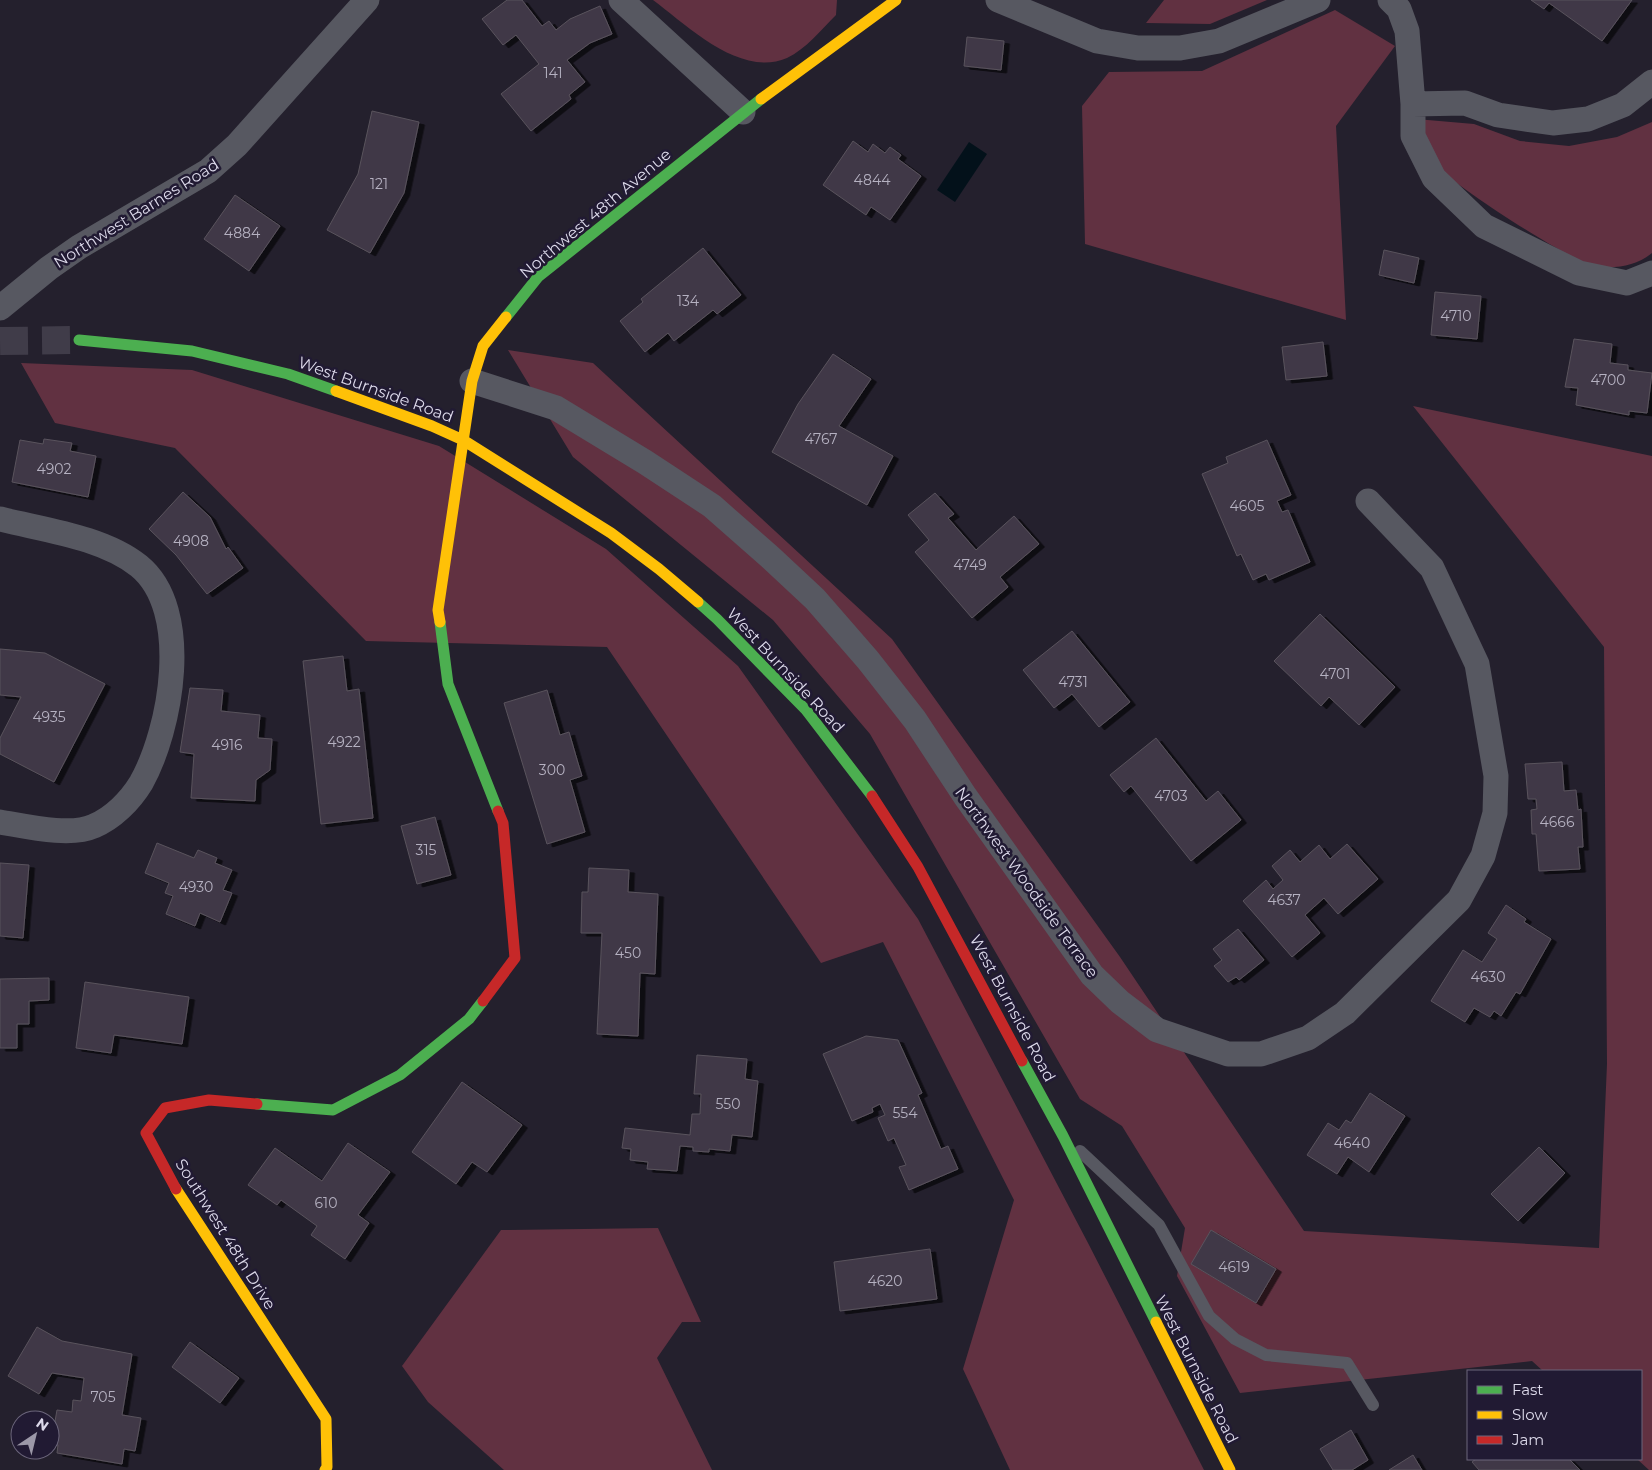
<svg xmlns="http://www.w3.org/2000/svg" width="1652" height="1470" viewBox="0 0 1652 1470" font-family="Montserrat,sans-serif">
  <defs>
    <filter id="shadow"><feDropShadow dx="5.5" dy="3" stdDeviation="0" flood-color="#0009"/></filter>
  </defs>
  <rect width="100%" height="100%" fill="#24202d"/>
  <path fill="#613141" d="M 653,0 L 837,0 L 836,15 C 821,30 806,49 787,58 C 740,78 688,26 653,0 Z
    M 1164,0 L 1267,0 L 1210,24 L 1146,23 Z
    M 1335,10 L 1395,46 L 1336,126 L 1346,320 L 1085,244 L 1082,106 L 1109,72 L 1202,71 Z
    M 1416,119 L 1474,124 L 1520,141 L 1569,146 L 1617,137 L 1652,122 L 1652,253 C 1635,267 1611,270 1590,265 C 1570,260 1454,186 1442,170 C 1432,155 1424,136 1416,119 Z
    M 508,350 L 593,363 L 892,639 L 1120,957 L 1304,1231 L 1599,1248 L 1607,1064 L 1604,647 L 1413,406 L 1652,456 L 1652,1470 L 1649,1470 L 1637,1459 L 1641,1459 L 1641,1371 L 1543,1371 L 1532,1361 L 1240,1393 L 1177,1276 L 1185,1228 L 1122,1126 L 1080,1099 L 870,734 L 773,620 L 573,457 Z
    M 21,363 L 192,370 L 439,446 L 606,549 L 738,666 L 918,919 L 1088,1243 L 1204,1470 L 1010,1470 L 963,1369 L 1014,1200 L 883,942 L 821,963 L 607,647 L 366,641 L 175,448 L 55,423 Z
    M 658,1228 L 701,1322 L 682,1322 L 657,1358 L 712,1470 L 504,1470 L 428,1402 L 402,1366 L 501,1230 Z"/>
  <path fill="#03111a" d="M 969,142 L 987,154 L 955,202 L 937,190 Z"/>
  <path fill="#413846" stroke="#59535d" filter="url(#shadow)" d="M 507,0 L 522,0 L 542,26 L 549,21 L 556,30 L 570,19 L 600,6 L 612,34 L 590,43 L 567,60 L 585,82 L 569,95 L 571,99 L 531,131 L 501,94 L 539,64 L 516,35 L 503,45 L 482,19 Z
    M 1531,0 L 1632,0 L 1602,41 L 1549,3 L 1544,9 Z
    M 967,37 L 1004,41 L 1001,70 L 964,66 Z
    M 372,111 L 419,122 L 404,193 L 370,253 L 327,230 L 358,174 Z
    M 853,141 L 868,152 L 873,144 L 885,153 L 890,147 L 901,155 L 898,159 L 921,176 L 890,220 L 871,207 L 866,215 L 823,185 Z
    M 235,195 L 280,226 L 249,271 L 204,239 Z
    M 703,248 L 741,295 L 717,314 L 713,310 L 674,341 L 668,333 L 645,352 L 620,321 L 643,302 L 641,299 Z
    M 1384,250 L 1419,258 L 1414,283 L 1379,275 Z
    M 1435,292 L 1481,296 L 1477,339 L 1431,335 Z
    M 1574,339 L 1612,344 L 1610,363 L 1628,365 L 1628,370 L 1652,373 L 1647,413 L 1629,411 L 1629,415 L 1576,405 L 1578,388 L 1565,387 Z
    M 1323,342 L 1327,376 L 1286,380 L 1282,347 Z
    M 833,354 L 871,379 L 839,426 L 893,456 L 867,505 L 772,452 L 798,404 Z
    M 44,439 L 72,443 L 70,451 L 96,456 L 88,497 L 12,482 L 20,440 L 43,444 Z
    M 1267,440 L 1291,495 L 1277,501 L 1282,512 L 1288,510 L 1310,562 L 1269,580 L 1266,574 L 1253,580 L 1241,554 L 1237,556 L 1202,474 L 1228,463 L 1226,457 Z
    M 183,492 L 210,517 L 226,549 L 228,547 L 243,568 L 207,594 L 176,555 L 149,529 Z
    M 935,493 L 954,514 L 948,518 L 976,550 L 1014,516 L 1039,544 L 1000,577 L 1008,587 L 972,618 L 915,552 L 929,540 L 908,515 Z
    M 1320,614 L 1395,687 L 1359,725 L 1329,697 L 1321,706 L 1274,661 Z
    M 1072,631 L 1130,702 L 1099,727 L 1072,694 L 1054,708 L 1023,670 Z
    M 0,649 L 45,653 L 105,684 L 54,782 L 0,754 L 0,738 L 21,697 L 0,695 Z
    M 343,656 L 347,691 L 359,689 L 373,818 L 321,824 L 303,661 Z
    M 190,688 L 223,690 L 221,711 L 260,715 L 258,738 L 272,739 L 270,770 L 256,780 L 255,801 L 191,798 L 194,754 L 180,752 Z
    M 547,690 L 560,735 L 569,732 L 578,763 L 582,776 L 570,780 L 585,832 L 547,844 L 504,703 Z
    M 1156,738 L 1206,801 L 1218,791 L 1241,820 L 1191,861 L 1131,786 L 1124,792 L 1110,775 Z
    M 1562,762 L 1564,791 L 1576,790 L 1578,810 L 1581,809 L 1583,847 L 1578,847 L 1580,869 L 1539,871 L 1536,834 L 1532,834 L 1531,810 L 1537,809 L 1536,799 L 1528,799 L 1525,764 Z
    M 435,817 L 451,875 L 417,884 L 401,826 Z
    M 157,843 L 194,858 L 198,850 L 217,858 L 215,863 L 232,870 L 223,890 L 232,893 L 220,922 L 200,913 L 195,926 L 166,914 L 173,896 L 165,893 L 169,883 L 145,873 Z
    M 1347,844 L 1378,879 L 1338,914 L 1324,898 L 1305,915 L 1320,933 L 1292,957 L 1243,901 L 1266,880 L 1273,889 L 1283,880 L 1272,866 L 1290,850 L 1300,862 L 1319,845 L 1330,859 Z
    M 0,863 L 29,865 L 23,938 L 0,936 Z
    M 589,868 L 629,870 L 628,892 L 658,894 L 655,974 L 640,973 L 638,1036 L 597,1034 L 602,933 L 581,933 L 582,892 L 588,892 Z
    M 1506,905 L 1526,919 L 1524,922 L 1551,939 L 1520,994 L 1516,992 L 1501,1016 L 1494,1011 L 1490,1017 L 1474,1008 L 1465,1022 L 1431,1001 L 1463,950 L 1482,962 L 1497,939 L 1488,933 Z
    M 1238,929 L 1264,960 L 1239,980 L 1236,977 L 1228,982 L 1214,966 L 1222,960 L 1213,949 Z
    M 49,978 L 49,1000 L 29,1001 L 29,1024 L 17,1024 L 17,1048 L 0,1048 L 0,979 Z
    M 85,982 L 189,997 L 182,1044 L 114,1035 L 111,1053 L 76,1048 Z
    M 866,1036 L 898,1040 L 922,1093 L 918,1095 L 941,1149 L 948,1146 L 958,1169 L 909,1190 L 899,1167 L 906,1165 L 894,1138 L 888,1141 L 878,1118 L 885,1115 L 880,1104 L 872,1108 L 873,1112 L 852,1121 L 823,1054 Z
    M 697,1055 L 747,1059 L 745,1079 L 758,1081 L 752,1137 L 732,1135 L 730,1151 L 709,1149 L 709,1152 L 693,1151 L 693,1147 L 680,1146 L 677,1171 L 647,1169 L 648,1162 L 630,1160 L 631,1149 L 622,1148 L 625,1128 L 690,1135 L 692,1114 L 700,1114 L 701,1094 L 694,1094 Z
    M 462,1082 L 522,1125 L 487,1172 L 472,1162 L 456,1184 L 412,1152 Z
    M 1370,1093 L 1405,1116 L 1369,1172 L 1348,1157 L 1337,1174 L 1307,1155 L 1328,1123 L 1339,1130 L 1346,1120 L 1351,1123 Z
    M 348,1143 L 390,1172 L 358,1215 L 369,1223 L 345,1259 L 311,1235 L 317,1226 L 281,1200 L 277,1205 L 248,1185 L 275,1148 L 322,1181 Z
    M 1539,1147 L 1565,1173 L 1518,1221 L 1491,1194 Z
    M 1211,1230 L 1276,1269 L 1256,1303 L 1191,1264 Z
    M 930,1249 L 937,1299 L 840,1311 L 834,1262 Z
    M 37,1327 L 62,1341 L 132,1354 L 122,1415 L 141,1418 L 135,1451 L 124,1449 L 122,1464 L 57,1453 L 58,1445 L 51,1444 L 57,1410 L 72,1412 L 73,1400 L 81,1401 L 84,1378 L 52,1373 L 39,1394 L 8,1376 Z
    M 190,1342 L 239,1378 L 220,1403 L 172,1367 Z
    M 1351,1430 L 1368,1460 L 1352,1470 L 1333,1470 L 1320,1449 Z
    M 1413,1455 L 1422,1470 L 1389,1470 Z
    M 1476,1459 L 1569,1459 L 1580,1470 L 1479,1470 L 1472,1462 Z"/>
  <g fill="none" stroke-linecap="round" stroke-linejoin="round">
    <path stroke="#403c49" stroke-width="28" stroke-dasharray="28 14" stroke-linecap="butt" d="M 0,341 L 79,340"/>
    <path stroke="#575861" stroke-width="12" d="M 1080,1151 L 1159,1225 L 1209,1316 L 1235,1339 L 1266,1355 L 1347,1363 L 1373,1405"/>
    <path stroke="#575861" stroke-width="25" d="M 621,0 L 743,112
      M 998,0 L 1097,41 L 1138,48 L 1180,48 L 1219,41 L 1318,0
      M 1390,0 L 1399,9 L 1407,31 L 1413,104 L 1413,136 L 1434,178 L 1484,226 L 1579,273 L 1627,283 L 1652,273
      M 1413,104 L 1465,103 L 1498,115 L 1553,123 L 1588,119 L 1623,105 L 1652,82
      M 0,308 L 49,268 L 79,247 L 208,171 L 237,145 L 367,0
      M 472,381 L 556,408 L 645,462 L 712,506 L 770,557 L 815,599 L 868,660 L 915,720 L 965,796 L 1092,975 L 1120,1002 L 1157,1030 L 1228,1054 L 1261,1054 L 1308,1038 L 1345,1013 L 1459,900 L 1483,856 L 1495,813 L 1496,776 L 1477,664 L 1432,568 L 1368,501
      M 0,519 C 44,530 103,537 139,566 C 193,610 171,730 141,783 C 130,801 113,818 94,826 C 70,837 25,826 0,822"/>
    <path stroke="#4caf50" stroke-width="11" d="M 506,317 L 538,277 L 761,99
      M 79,340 L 192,351 L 288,374 L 336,391
      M 698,602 L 717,619 L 806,710 L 872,796
      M 440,622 L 448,684 L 498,811
      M 1022,1061 L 1063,1136 L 1156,1322
      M 257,1104 L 333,1110 L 400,1075 L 469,1019 L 483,1001"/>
    <path stroke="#ffc107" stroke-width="11" d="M 761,99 L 896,0
      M 336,391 L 432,426 L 463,440 L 611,533 L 659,569 L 698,602
      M 440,622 L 438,610 L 472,381 L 483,346 L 506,317
      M 176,1189 L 326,1419 L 327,1467 L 325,1470
      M 1156,1322 L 1230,1470"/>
    <path stroke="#c62828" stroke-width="11" d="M 872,796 L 918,867 L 1022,1061
      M 483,1001 L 515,958 L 503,823 L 498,811
      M 176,1189 L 146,1133 L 165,1108 L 209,1100 L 257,1104"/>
  </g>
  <g text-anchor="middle" stroke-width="5" stroke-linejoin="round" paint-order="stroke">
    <g font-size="14" fill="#b5b1c1">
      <text x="553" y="78">141</text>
      <text x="872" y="185">4844</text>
      <text x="379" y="189">121</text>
      <text x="242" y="238">4884</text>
      <text x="688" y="306">134</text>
      <text x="1456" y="321">4710</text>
      <text x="1608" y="385">4700</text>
      <text x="821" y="444">4767</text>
      <text x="54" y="474">4902</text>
      <text x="1247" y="511">4605</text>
      <text x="191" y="546">4908</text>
      <text x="970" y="570">4749</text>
      <text x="1335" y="679">4701</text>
      <text x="1073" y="687">4731</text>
      <text x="49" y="722">4935</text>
      <text x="344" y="747">4922</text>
      <text x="227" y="750">4916</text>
      <text x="552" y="775">300</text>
      <text x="1171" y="801">4703</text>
      <text x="1557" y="827">4666</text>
      <text x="426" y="855">315</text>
      <text x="196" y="892">4930</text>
      <text x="1284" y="905">4637</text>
      <text x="628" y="958">450</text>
      <text x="1488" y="982">4630</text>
      <text x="728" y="1109">550</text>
      <text x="905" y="1118">554</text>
      <text x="1352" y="1148">4640</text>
      <text x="326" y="1208">610</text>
      <text x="1234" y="1272">4619</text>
      <text x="885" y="1286">4620</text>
      <text x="103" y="1402">705</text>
    </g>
    <g font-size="16" fill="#dcd9ea" stroke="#211a33">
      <text transform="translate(136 213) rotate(-32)" y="6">Northwest Barnes Road</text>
      <text transform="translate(595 213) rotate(-40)" y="6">Northwest 48th Avenue</text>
      <text transform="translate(376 389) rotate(20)" y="6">West Burnside Road</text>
      <text transform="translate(786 670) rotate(47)" y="6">West Burnside Road</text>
      <text transform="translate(1027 882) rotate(54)" y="6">Northwest Woodside Terrace</text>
      <text transform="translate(1013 1008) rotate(62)" y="6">West Burnside Road</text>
      <text transform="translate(226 1234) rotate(58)" y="6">Southwest 48th Drive</text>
      <text transform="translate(1197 1369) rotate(63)" y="6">West Burnside Road</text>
    </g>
  </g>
  <rect x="1467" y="1370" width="175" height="90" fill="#211a33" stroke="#6c667c"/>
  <rect x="1477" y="1386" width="25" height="8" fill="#4caf50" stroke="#6c667c"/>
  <text x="1512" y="1395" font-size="15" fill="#dcd9ea">Fast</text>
  <rect x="1477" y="1411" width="25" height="8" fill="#ffc107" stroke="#6c667c"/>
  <text x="1512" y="1420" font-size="15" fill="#dcd9ea">Slow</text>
  <rect x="1477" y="1436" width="25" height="8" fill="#c62828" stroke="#6c667c"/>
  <text x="1512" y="1445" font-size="15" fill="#dcd9ea">Jam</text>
  <g transform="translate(35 1435) rotate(35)"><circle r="24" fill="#211a33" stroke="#6c667c"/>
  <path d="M0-4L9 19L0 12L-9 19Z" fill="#9c98a8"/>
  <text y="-8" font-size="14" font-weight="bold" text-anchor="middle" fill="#dcd9ea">N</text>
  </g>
</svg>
